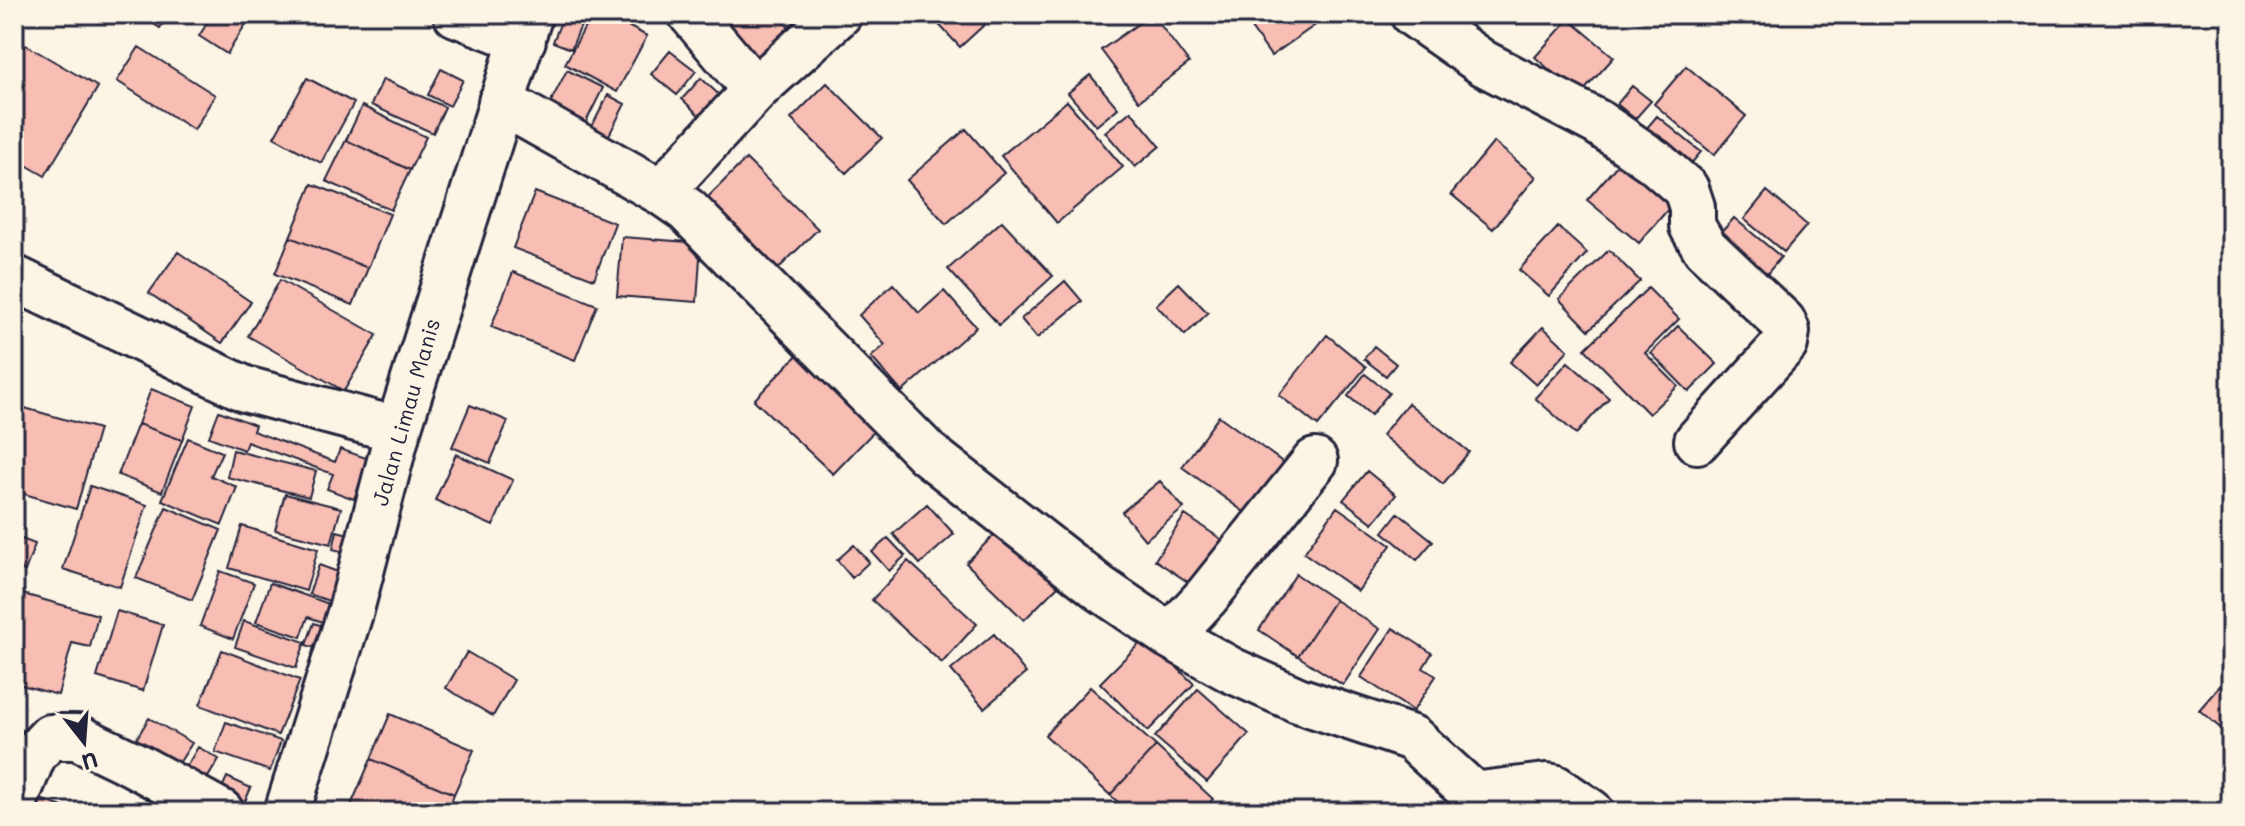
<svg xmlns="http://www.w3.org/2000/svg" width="2245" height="826" viewBox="0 0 2245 826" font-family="Mali,sans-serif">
  <rect width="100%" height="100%" fill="#fcf5e5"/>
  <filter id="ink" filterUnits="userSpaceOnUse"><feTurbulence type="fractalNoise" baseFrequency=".0125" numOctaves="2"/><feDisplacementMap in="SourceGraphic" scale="16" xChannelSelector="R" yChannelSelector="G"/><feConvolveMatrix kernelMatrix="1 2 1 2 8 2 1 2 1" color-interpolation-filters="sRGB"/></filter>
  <g filter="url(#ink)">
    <path fill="#f8bdb3" stroke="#22223b" stroke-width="2" d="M 139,14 L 169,14 L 160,28 Z
      M 213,14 L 241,14 L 249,19 L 227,54 L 199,36 Z
      M 564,14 L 586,14 L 571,49 L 553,42 Z
      M 592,14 L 605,14 L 647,36 L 617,92 L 565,64 Z
      M 726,14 L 777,14 L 797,36 L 753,76 L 709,29 Z
      M 929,14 L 996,14 L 960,47 Z
      M 1152,14 L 1189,63 L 1139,101 L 1101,50 Z
      M 1241,14 L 1331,14 L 1271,56 Z
      M 1569,19 L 1614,57 L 1579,96 L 1535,57 Z
      M 26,45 L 98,87 L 45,176 L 14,158 L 14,65 Z
      M 139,47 L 215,95 L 194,130 L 117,81 Z
      M 670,51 L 696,71 L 677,95 L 651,74 Z
      M 1686,66 L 1746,116 L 1714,155 L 1654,104 Z
      M 441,69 L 463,80 L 450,106 L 428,95 Z
      M 567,70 L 603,88 L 581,132 L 545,113 Z
      M 1090,75 L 1118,108 L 1096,126 L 1068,93 Z
      M 307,78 L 354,103 L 321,163 L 274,137 Z
      M 701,78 L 730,105 L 710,126 L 682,99 Z
      M 383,79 L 445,107 L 433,133 L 371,105 Z
      M 827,83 L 882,138 L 846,173 L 791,119 Z
      M 1632,86 L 1651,101 L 1635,119 L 1617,104 Z
      M 608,95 L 625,104 L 605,143 L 588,134 Z
      M 1067,101 L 1123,167 L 1057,223 L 1001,156 Z
      M 362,106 L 426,137 L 410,170 L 346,140 Z
      M 1131,111 L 1160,146 L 1135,167 L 1105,132 Z
      M 1657,116 L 1701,152 L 1684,172 L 1640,136 Z
      M 966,129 L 1004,173 L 946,224 L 907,180 Z
      M 346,140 L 410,170 L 391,210 L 326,181 Z
      M 1494,142 L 1536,177 L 1493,229 L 1451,194 Z
      M 1624,157 L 1676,200 L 1639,243 L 1587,200 Z
      M 746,159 L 818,229 L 768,279 L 747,258 L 756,248 L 706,199 Z
      M 312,184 L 390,214 L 368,268 L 290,237 Z
      M 1767,191 L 1807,225 L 1784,252 L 1744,219 Z
      M 535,192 L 615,223 L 594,279 L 513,248 Z
      M 1734,218 L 1781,257 L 1758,285 L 1710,245 Z
      M 1002,221 L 1053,276 L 999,325 L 948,269 Z
      M 1558,227 L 1587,253 L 1549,296 L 1519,270 Z
      M 290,237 L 368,268 L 353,305 L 275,274 Z
      M 622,237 L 701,243 L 697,302 L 617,296 Z
      M 1609,250 L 1640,281 L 1589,330 L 1559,299 Z
      M 178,252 L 251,302 L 222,343 L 149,293 Z
      M 513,272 L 597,305 L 575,360 L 491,327 Z
      M 280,280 L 377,335 L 344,391 L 248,336 Z
      M 1065,281 L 1082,301 L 1037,338 L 1021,319 Z
      M 1179,283 L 1208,313 L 1185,335 L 1156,305 Z
      M 893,284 L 919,313 L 944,291 L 976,327 L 902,392 L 871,357 L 885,345 L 859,315 Z
      M 1648,288 L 1679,319 L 1645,353 L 1678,386 L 1649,414 L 1585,349 Z
      M 1678,326 L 1717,364 L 1689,392 L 1651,353 Z
      M 1543,327 L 1568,350 L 1536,385 L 1510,362 Z
      M 1327,335 L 1366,367 L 1318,426 L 1279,395 Z
      M 1374,346 L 1396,364 L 1386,376 L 1364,359 Z
      M 805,347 L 883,422 L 833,474 L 754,400 Z
      M 1568,362 L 1609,398 L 1576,434 L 1535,398 Z
      M 1365,374 L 1389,393 L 1371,415 L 1348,396 Z
      M 151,389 L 195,406 L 182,440 L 138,424 Z
      M 1408,403 L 1469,452 L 1443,484 L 1382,435 Z
      M 14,405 L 99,429 L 76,509 L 14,491 Z
      M 470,405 L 508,421 L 490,463 L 452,447 Z
      M 219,411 L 255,425 L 253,431 L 335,462 L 340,449 L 369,459 L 354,499 L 327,489 L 333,474 L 247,442 L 244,450 L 209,437 Z
      M 1219,416 L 1295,471 L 1258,522 L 1182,467 Z
      M 138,424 L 182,440 L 162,492 L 118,475 Z
      M 188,438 L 222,452 L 211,476 L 237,487 L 222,525 L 162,500 Z
      M 233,450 L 316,471 L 309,497 L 227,477 Z
      M 456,454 L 513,480 L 493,526 L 435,500 Z
      M 1367,471 L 1396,495 L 1373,523 L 1343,500 Z
      M 1160,481 L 1184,508 L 1145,540 L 1122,512 Z
      M 90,486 L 147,505 L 120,587 L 63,569 Z
      M 285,494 L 341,508 L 331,544 L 275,530 Z
      M 927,504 L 954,534 L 920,564 L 893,534 Z
      M 166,507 L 221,530 L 192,600 L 136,578 Z
      M 1337,507 L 1391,545 L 1358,591 L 1304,553 Z
      M 1398,513 L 1433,541 L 1417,560 L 1383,532 Z
      M 1185,515 L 1236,549 L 1206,594 L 1155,560 Z
      M 242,526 L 318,549 L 306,591 L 229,568 Z
      M 1002,527 L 1060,584 L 1024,620 L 966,563 Z
      M 337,531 L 368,539 L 363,557 L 333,549 Z
      M 14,536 L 35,544 L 25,571 L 14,567 Z
      M 888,538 L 905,556 L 889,571 L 872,552 Z
      M 854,545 L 869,562 L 852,578 L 837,560 Z
      M 908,561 L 977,624 L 942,663 L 872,600 Z
      M 319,565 L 357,579 L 346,607 L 309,594 Z
      M 220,571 L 254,583 L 233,639 L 200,626 Z
      M 1296,574 L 1335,600 L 1298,656 L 1259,630 Z
      M 270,583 L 335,606 L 329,624 L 308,617 L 301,637 L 256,622 Z
      M 23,594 L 98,615 L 90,647 L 72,643 L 58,695 L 14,683 L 14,626 Z
      M 1335,600 L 1380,629 L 1343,685 L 1298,656 Z
      M 117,611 L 163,625 L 143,691 L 97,677 Z
      M 244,621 L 305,642 L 296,668 L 235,647 Z
      M 314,623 L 343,633 L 336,655 L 306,645 Z
      M 1393,628 L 1432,653 L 1423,668 L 1436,676 L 1413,711 L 1361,677 Z
      M 994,634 L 1026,673 L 984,708 L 951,670 Z
      M 1146,637 L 1194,684 L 1148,731 L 1100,683 Z
      M 222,650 L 300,680 L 278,735 L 200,705 Z
      M 467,652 L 514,680 L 493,716 L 446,688 Z
      M 2231,673 L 2231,737 L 2199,710 Z
      M 1090,687 L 1156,746 L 1110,795 L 1045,735 Z
      M 1198,689 L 1249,734 L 1207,782 L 1155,737 Z
      M 390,714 L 474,750 L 454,794 L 371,759 Z
      M 149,718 L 192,743 L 174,771 L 132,746 Z
      M 226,722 L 281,741 L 270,771 L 215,752 Z
      M 1156,746 L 1213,799 L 1201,812 L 1129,812 L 1110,795 Z
      M 198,747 L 219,759 L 202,787 L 182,774 Z
      M 371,759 L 454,794 L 447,812 L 348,812 Z
      M 227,777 L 251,788 L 241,810 L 217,799 Z
      M 27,794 L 73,811 L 73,812 L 20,812 Z"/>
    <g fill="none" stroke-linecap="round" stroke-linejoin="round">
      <g stroke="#22223b" stroke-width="50">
        <path id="minor" d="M 456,14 L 523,40
          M 691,14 L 755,90
          M 1413,14 L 1483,63 L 1597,122 L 1655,162 L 1686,189 L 1692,207 L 1692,226 L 1705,248 L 1783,322 L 1787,331 L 1785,344 L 1697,441
          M 501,102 L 661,192 L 687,210 L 927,453 L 1101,589 L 1170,636 L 1231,670 L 1298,700 L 1412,738 L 1470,791 L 1480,794 L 1546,786 L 1554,787 L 1591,812
          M 661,192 L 755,90 L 839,14
          M 14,278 L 245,389 L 398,430
          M 1170,636 L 1207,596 L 1315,461
          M 14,803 L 34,754 L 50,737 L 77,737 L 133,764 L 221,812
          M 287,812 L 351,610 L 398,430 L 530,14"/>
      </g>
      <use href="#minor" stroke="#fcf5e5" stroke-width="44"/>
    </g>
  </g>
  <g text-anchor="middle" stroke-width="6" stroke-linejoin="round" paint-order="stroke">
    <g font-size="22" fill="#22223b" stroke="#fcf5e5">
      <text transform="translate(406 412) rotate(-74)" y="8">Jalan Limau Manis</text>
    </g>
  </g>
  <rect width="2245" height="826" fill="none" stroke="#fcf5e5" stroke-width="48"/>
  <rect x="24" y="24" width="2197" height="778" fill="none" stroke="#22223b" stroke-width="3" filter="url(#ink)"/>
  <g transform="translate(84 742) rotate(163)" stroke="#fcf5e5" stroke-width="6" paint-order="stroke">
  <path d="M0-6L14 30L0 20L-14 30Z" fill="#22223b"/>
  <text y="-12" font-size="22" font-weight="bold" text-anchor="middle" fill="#22223b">U</text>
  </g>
</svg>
